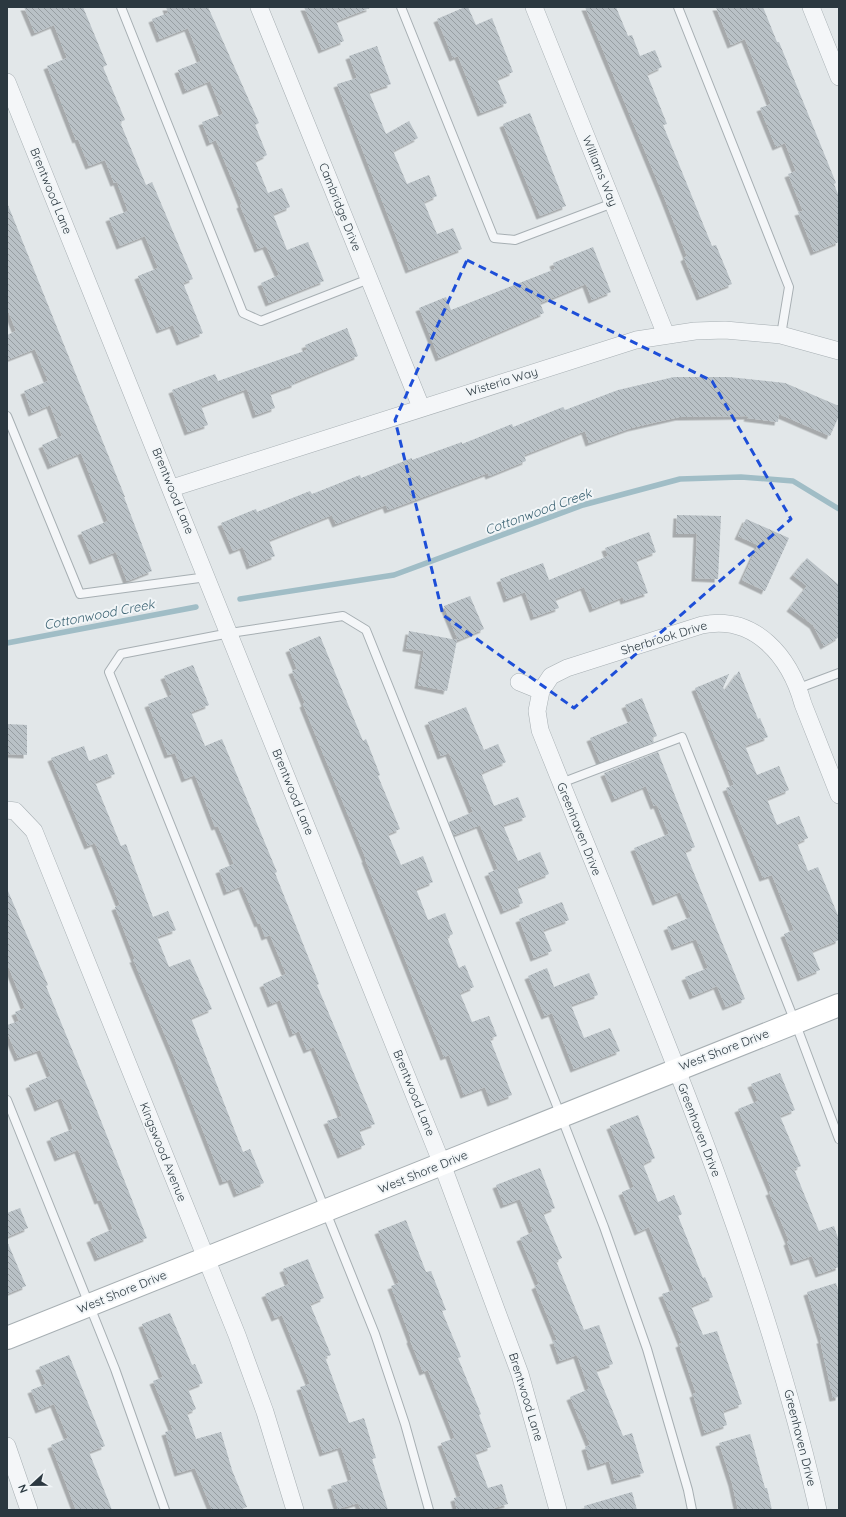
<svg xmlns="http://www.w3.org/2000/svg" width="846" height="1517" viewBox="0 0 846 1517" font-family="Quicksand,sans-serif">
  <defs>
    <pattern id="building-back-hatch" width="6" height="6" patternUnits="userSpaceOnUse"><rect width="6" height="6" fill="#b9c1c6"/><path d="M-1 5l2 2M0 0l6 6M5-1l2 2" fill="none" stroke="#979ea2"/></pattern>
    <filter id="shadow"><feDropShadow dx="-3.5" dy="3.5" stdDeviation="0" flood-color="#0004"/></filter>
  </defs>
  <rect width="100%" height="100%" fill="#e2e7e9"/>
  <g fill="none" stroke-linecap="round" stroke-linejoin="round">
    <path stroke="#a0bdc6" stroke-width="5.5" d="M 240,599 L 394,575 L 583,505 L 680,479 L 741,477 L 793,481 L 839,509
      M 7,643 L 196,607"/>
  </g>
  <path fill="url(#building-back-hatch)" filter="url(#shadow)" d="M 24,7 L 83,7 L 107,65 L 103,67 L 125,120 L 120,122 L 146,185 L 152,182 L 193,279 L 183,283 L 203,333 L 180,342 L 173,325 L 160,330 L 138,276 L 158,268 L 145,236 L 120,246 L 109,218 L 128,211 L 117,182 L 114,183 L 105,160 L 89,166 L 78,139 L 76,140 L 47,66 L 67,58 L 54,25 L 35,33 Z
    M 166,7 L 208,7 L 259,123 L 255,125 L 267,155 L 255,161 L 268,193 L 282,188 L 290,207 L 273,214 L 287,250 L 308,242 L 324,281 L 269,303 L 261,283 L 279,275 L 266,246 L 258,249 L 240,205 L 242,204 L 216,140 L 210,143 L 202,122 L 223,114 L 210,81 L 186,91 L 178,70 L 201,61 L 188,28 L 160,39 L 152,19 L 168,13 Z
    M 304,7 L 370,7 L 370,8 L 336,21 L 344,41 L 322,50 Z
    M 465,7 L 468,7 L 476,25 L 492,18 L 513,72 L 497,79 L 507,103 L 481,113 L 458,56 L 453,58 L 437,19 Z
    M 585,7 L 616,7 L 628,36 L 632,35 L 640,56 L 655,50 L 662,67 L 647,74 L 667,124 L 663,125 L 712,246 L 716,245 L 732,284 L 700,297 L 684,258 L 687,256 L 664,197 Z
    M 716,7 L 763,7 L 777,42 L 779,42 L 836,183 L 834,184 L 839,197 L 839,242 L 814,252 L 798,212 L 803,211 L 788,174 L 796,171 L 785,143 L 776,147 L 760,108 L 771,104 L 745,39 L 731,45 Z
    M 377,46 L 391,84 L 369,92 L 386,134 L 409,121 L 418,138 L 393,151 L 407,184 L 429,175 L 437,196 L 424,202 L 437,234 L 453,228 L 462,249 L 409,270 L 337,84 L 357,78 L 349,56 Z
    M 530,113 L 566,206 L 540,216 L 503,124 Z
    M 8,205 L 125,497 L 124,497 L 152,571 L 127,581 L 116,552 L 93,561 L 81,532 L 108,521 L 81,453 L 51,466 L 42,445 L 62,436 L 50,405 L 32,413 L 24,391 L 48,381 L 35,349 L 7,360 L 7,335 L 16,331 L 7,308 Z
    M 593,247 L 611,292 L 592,300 L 586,284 L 540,303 L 544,313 L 439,358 L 419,308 L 446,297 L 451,310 L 555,269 L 553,263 Z
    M 347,328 L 358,356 L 295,382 L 295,384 L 270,393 L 275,408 L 256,415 L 247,389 L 201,406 L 208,425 L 188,432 L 172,390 L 215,374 L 218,381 L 307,350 L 305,345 Z
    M 674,377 L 729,377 L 785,383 L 839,406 L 839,416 L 830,436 L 779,414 L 778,422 L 747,418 L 748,416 L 679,417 L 631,428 L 589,443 L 585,431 L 524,455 L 526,461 L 489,476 L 488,473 L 388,510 L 386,505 L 336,524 L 332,515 L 269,540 L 275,556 L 250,566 L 243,547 L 233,551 L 221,523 L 256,509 L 257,512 L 310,491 L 312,494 L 360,475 L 361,478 L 412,458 L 412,460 L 462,442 L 462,444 L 512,424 L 513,427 L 563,407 L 565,410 L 618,390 Z
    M 677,515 L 721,516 L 718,579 L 695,578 L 697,534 L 676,534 Z
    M 746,519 L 789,538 L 765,591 L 742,580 L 758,545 L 738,536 Z
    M 649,532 L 656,552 L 636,560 L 648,593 L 624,601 L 623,597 L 593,609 L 584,587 L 555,599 L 559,608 L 534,617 L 525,592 L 507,599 L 500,579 L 543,563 L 549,580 L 608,556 L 605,548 Z
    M 807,558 L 839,585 L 839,637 L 824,646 L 813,625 L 790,608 L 807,586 L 793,575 Z
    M 470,596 L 484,629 L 458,640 L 444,606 Z
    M 409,631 L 457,640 L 447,691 L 418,685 L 424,651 L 406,648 Z
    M 320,636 L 363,741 L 366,739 L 380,775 L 378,776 L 400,829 L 388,834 L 401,865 L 423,856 L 433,882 L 416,889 L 428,920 L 445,913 L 453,934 L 447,937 L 459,968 L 465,965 L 474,987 L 460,993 L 472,1022 L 489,1016 L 497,1036 L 490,1039 L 512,1095 L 491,1103 L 485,1087 L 464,1095 L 449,1055 L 444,1057 L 365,859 L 366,859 L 303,704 L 305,703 L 292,671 L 297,669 L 289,649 Z
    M 193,665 L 209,705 L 191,712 L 205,746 L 222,739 L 277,872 L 275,873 L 319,984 L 317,985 L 375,1124 L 359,1130 L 365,1145 L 341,1155 L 327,1121 L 342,1116 L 314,1047 L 307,1050 L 299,1031 L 293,1034 L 280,1000 L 271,1004 L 263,984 L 286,974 L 270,935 L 265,937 L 260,923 L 258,924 L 242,886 L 227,892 L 219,870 L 234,864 L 218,826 L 215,827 L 195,775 L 185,779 L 175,753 L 168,755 L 148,704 L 172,695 L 164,676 Z
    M 739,671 L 758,719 L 760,718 L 768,737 L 745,746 L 757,775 L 779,766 L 789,790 L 767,799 L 777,825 L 799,816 L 808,838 L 797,843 L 808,871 L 818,867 L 839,918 L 839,940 L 812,951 L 820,970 L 801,978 L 784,934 L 794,930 L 772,875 L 763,878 L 726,788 L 734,785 L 695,688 L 729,674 L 723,688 L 725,690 Z
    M 642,698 L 657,736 L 652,738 L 654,742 L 600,762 L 590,738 L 632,721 L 625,705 Z
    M 466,707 L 484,750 L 498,744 L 506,762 L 481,773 L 494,806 L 518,797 L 526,817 L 503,825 L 518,861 L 540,852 L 549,874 L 517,887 L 523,903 L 504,911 L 488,873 L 498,869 L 480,825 L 454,835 L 449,822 L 473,812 L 449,753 L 441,756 L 428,722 Z
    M 7,724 L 27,725 L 27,755 L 7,754 Z
    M 84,746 L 89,761 L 107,754 L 115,774 L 95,782 L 121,846 L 126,844 L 153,917 L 168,911 L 176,930 L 157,937 L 169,967 L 190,959 L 212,1009 L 191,1018 L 243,1152 L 250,1149 L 264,1183 L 237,1194 L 231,1179 L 223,1182 L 175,1059 L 133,959 L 135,959 L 115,907 L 120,905 L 95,843 L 88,846 L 51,758 Z
    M 658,752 L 695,847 L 685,851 L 745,999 L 726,1007 L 717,986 L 693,996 L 685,977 L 708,968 L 696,939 L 675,947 L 667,927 L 691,917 L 680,892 L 656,902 L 634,848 L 669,834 L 657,805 L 654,806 L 646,786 L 615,799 L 604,773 Z
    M 8,891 L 48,985 L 46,986 L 92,1098 L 147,1238 L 98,1258 L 90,1239 L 113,1229 L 101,1200 L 98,1201 L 78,1150 L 58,1158 L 50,1138 L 73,1129 L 61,1098 L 38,1108 L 29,1085 L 51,1076 L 40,1050 L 18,1058 L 7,1032 L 7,1025 L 19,1021 L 15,1012 L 25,1008 L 7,963 Z
    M 562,902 L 569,920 L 543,930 L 552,951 L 534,958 L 519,919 Z
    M 547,968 L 554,987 L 589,973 L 598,995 L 571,1005 L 584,1038 L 610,1028 L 620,1051 L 574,1069 L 552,1013 L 545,1016 L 528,976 Z
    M 780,1073 L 795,1110 L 780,1116 L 801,1166 L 794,1169 L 819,1231 L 834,1226 L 839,1241 L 839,1267 L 819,1274 L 812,1256 L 794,1262 L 787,1242 L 789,1241 L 769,1192 L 772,1191 L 738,1109 L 758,1101 L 751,1084 Z
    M 638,1115 L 655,1158 L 643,1164 L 658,1202 L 674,1195 L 682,1214 L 678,1216 L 703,1278 L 705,1277 L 713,1297 L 691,1306 L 703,1335 L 717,1331 L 742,1404 L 723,1411 L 727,1425 L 705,1433 L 693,1394 L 696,1393 L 679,1344 L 682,1343 L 662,1294 L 674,1290 L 649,1227 L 638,1232 L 622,1192 L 634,1187 L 610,1126 Z
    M 540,1168 L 555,1208 L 543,1213 L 562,1258 L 556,1261 L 584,1330 L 599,1325 L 613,1364 L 596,1370 L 623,1436 L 632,1433 L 644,1473 L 615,1481 L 609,1461 L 591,1467 L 585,1447 L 590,1445 L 570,1397 L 589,1389 L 577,1355 L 560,1361 L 553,1341 L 557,1340 L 535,1286 L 539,1284 L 520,1238 L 533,1232 L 520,1199 L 504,1205 L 496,1185 Z
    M 20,1208 L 28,1228 L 7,1237 L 7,1213 Z
    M 406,1220 L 426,1272 L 431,1271 L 446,1310 L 442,1311 L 461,1357 L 458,1358 L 481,1414 L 479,1415 L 491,1447 L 475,1453 L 488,1488 L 502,1484 L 508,1504 L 494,1508 L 495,1510 L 457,1510 L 454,1498 L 461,1496 L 441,1443 L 455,1438 L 428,1370 L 423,1372 L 410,1340 L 411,1339 L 391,1286 L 399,1283 L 378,1231 Z
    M 7,1241 L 26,1286 L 7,1294 Z
    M 308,1259 L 324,1298 L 310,1304 L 331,1355 L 325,1357 L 349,1423 L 364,1418 L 376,1458 L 372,1459 L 388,1510 L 361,1510 L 358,1503 L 338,1509 L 331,1486 L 352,1480 L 341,1447 L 323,1453 L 300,1387 L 310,1384 L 282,1315 L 275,1318 L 265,1294 L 289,1284 L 283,1269 Z
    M 836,1283 L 839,1293 L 839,1397 L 833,1398 L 820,1340 L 822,1340 L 807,1292 Z
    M 170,1313 L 192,1365 L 195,1364 L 203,1383 L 188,1389 L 196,1409 L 187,1413 L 196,1439 L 221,1432 L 232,1470 L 247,1507 L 238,1510 L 212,1510 L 195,1468 L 178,1473 L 165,1432 L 173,1430 L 153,1381 L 163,1377 L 142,1324 Z
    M 69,1355 L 105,1446 L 89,1452 L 112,1510 L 76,1510 L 51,1445 L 68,1438 L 54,1404 L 39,1410 L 31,1390 L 46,1384 L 39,1367 Z
    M 750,1434 L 765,1488 L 767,1488 L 772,1510 L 738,1510 L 732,1483 L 719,1443 Z
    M 632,1492 L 637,1510 L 585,1510 L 584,1506 Z"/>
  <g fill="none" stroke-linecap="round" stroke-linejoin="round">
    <g stroke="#a7afb3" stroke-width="10">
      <path id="lane" d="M 121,7 L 243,313 L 261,321 L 369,279
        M 401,7 L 494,238 L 515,240 L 613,203
        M 678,7 L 789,287 L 781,335
        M 7,416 L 80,594 L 207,577
        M 799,688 L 839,673
        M 561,783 L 682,737 L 795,1022 L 839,1139
        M 7,1100 L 115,1369 L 165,1510
        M 429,1510 L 405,1424 L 375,1334 L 109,672 L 121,654 L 230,633 L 343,616 L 366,630 L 561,1116 L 604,1227 L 647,1349 L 688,1490 L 692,1510"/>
    </g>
    <g stroke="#a7afb3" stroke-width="18">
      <path id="street" d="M 259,7 L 421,407
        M 534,7 L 666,335
        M 811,7 L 839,77
        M 7,82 L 442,1164 L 520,1374 L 558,1510
        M 172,488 L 636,340 L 695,331 L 725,330 L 781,335 L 839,351
        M 519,682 L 541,691 L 551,676 L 567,668 L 702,625 C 755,614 790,657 803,704 L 839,795
        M 541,691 L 537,711 L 540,730 C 642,987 757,1240 818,1510
        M 7,810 L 15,811 L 34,831 L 237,1335 L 265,1412 L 295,1510
        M 7,1446 L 29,1510"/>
    </g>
    <g stroke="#a7afb3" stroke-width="24">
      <path id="secondary" d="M 7,1338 L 839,1005"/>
    </g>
    <use href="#lane" stroke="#f4f6f8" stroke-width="8"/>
    <use href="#street" stroke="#f4f6f8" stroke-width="17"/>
    <use href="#secondary" stroke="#fff" stroke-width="22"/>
  </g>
  <path fill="none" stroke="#1d4ed8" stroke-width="3" stroke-dasharray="8 5" stroke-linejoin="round" d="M 467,260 L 712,381 L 791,519 L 574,708 L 443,615 L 395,420 Z"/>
  <g text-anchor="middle" stroke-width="4" stroke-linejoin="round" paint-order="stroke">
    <g font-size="12" fill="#2b3840" stroke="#f1f5f7">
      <text transform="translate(600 171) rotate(68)" y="4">Williams Way</text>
      <text transform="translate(51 191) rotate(68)" y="4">Brentwood Lane</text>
      <text transform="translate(340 207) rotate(68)" y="4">Cambridge Drive</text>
      <text transform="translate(502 382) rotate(-17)" y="4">Wisteria Way</text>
      <text transform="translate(173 491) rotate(68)" y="4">Brentwood Lane</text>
      <text transform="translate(664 638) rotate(-17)" y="4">Sherbrook Drive</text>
      <text transform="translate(293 792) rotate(68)" y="4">Brentwood Lane</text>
      <text transform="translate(579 829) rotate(68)" y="4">Greenhaven Drive</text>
      <text transform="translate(724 1050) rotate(-21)" y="4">West Shore Drive</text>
      <text transform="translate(414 1093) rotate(68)" y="4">Brentwood Lane</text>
      <text transform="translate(699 1130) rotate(69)" y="4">Greenhaven Drive</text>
      <text transform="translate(163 1152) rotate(68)" y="4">Kingswood Avenue</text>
      <text transform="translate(423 1172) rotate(-22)" y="4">West Shore Drive</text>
      <text transform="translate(122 1292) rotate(-22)" y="4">West Shore Drive</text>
      <text transform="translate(526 1397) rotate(73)" y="4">Brentwood Lane</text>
      <text transform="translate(800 1438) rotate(76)" y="4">Greenhaven Drive</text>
    </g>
    <g font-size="13" font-style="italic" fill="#386070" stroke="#f1f5f7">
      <text transform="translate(538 511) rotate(-20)" y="5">Cottonwood Creek</text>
      <text transform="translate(99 614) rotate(-11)" y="5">Cottonwood Creek</text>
    </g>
  </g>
  <rect width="846" height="1517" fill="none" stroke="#2b3840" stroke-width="16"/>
  <g transform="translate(32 1485) rotate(248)" stroke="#f1f5f7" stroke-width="3" paint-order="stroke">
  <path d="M0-3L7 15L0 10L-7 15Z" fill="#2b3840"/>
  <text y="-6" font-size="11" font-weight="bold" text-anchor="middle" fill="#2b3840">N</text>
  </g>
</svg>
